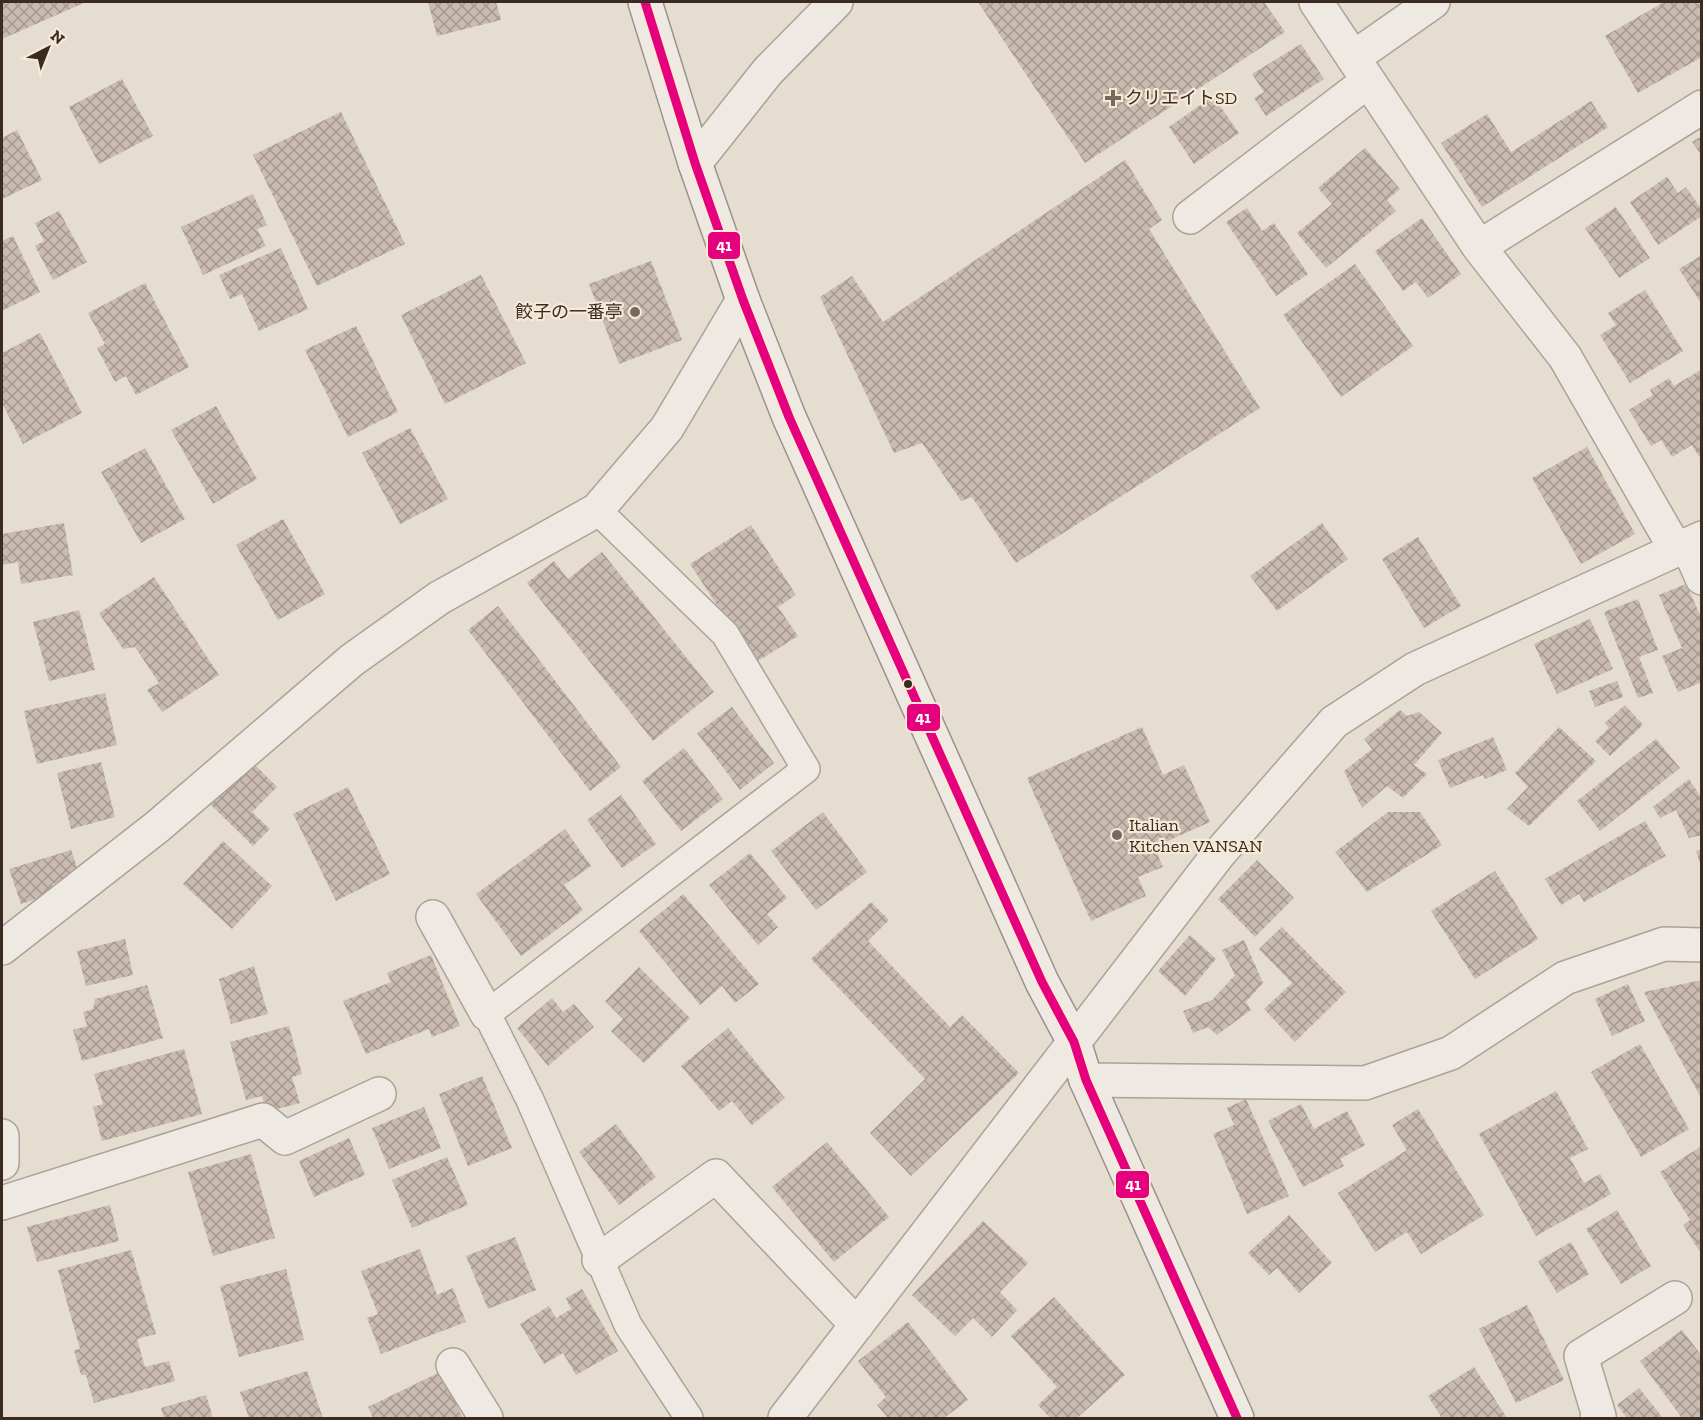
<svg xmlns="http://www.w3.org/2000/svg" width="1703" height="1420" viewBox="0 0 1703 1420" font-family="'Zilla Slab','Noto Sans JP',serif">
  <defs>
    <pattern id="building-cross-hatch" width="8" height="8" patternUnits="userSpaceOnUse" patternTransform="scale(1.5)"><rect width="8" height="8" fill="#cabbb1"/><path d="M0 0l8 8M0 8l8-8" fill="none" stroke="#a59890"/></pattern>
  </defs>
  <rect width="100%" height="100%" fill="#e5ddd0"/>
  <path fill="url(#building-cross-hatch)" d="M 2,2 L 86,2 L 2,39 Z
    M 428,2 L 496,2 L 501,20 L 437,36 Z
    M 978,2 L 1264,2 L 1285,32 L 1085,163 Z
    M 1664,2 L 1698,2 L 1702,8 L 1702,57 L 1638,93 L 1605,36 Z
    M 1301,44 L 1324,79 L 1266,116 L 1254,98 L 1264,92 L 1252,74 Z
    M 122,79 L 153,136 L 99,164 L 69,107 Z
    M 1213,96 L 1239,133 L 1194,164 L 1169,127 Z
    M 1591,101 L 1608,127 L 1482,207 L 1441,143 L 1487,114 L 1511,152 Z
    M 341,112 L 405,244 L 317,286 L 253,155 Z
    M 17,130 L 42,180 L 2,199 L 2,138 Z
    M 1702,136 L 1702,156 L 1692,142 Z
    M 1365,148 L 1400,189 L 1387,200 L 1396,211 L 1326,268 L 1297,233 L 1332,204 L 1318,188 Z
    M 1125,160 L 1162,220 L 1149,229 L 1260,408 L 1016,563 L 972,497 L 961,501 L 922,443 L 894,453 L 820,297 L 852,276 L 883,322 Z
    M 1667,177 L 1678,193 L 1686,187 L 1702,210 L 1702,216 L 1658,245 L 1630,202 Z
    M 253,194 L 267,225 L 257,229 L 266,246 L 203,275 L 181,227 Z
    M 1616,207 L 1650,258 L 1619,278 L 1585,228 Z
    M 1247,208 L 1262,231 L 1274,223 L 1308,274 L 1276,296 L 1226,222 Z
    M 59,211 L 87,262 L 53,280 L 35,246 L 44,241 L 35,223 Z
    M 1422,218 L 1461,274 L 1428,298 L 1416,282 L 1403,291 L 1375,251 Z
    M 13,236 L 40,292 L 2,311 L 2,241 Z
    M 281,248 L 308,309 L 259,331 L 242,294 L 230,299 L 219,275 Z
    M 1702,255 L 1702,305 L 1679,269 Z
    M 651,261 L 682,340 L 619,364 L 589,284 Z
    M 1355,264 L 1413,346 L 1341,397 L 1283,315 Z
    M 481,275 L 526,363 L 445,404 L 401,315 Z
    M 145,283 L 189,367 L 136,395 L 126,376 L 115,382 L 97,348 L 105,344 L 88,313 Z
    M 1645,290 L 1683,351 L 1630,383 L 1600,335 L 1616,325 L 1608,313 Z
    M 356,326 L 398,412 L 348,437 L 305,350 Z
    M 40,333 L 82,413 L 23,444 L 2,403 L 2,353 Z
    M 1702,369 L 1702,455 L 1699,457 L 1692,445 L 1672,457 L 1661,440 L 1651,446 L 1629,410 L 1653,395 L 1650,390 L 1669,378 L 1674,386 Z
    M 216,406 L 257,479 L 213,504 L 171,430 Z
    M 410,428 L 448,499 L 400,524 L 362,453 Z
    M 1587,447 L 1635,534 L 1581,564 L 1532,478 Z
    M 145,448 L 185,519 L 141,543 L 101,472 Z
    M 283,519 L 325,594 L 278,620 L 236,545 Z
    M 64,523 L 73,575 L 21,584 L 18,562 L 2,565 L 2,534 Z
    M 1322,523 L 1348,559 L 1277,611 L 1250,576 Z
    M 751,525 L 796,595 L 778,607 L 798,636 L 755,663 L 690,564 Z
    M 1418,537 L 1461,606 L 1424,628 L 1382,559 Z
    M 602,552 L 714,692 L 653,741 L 527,583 L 554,561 L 568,579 Z
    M 154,577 L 219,675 L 162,712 L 147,690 L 159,683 L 135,647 L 123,649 L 99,613 Z
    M 1686,584 L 1702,619 L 1702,682 L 1678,692 L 1662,656 L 1682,648 L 1659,595 Z
    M 1638,599 L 1658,650 L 1639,657 L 1653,693 L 1638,698 L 1604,612 Z
    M 498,606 L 621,767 L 590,791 L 468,630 Z
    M 79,610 L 95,670 L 49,681 L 33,622 Z
    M 1590,619 L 1613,669 L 1557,694 L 1534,644 Z
    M 1617,681 L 1623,697 L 1595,707 L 1589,691 Z
    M 105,693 L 117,745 L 37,764 L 24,711 Z
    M 1625,705 L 1643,725 L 1610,756 L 1595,741 L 1609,728 L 1605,723 Z
    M 732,707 L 774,763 L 740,790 L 697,733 Z
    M 1400,710 L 1407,716 L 1419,712 L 1442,733 L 1414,765 L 1427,774 L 1403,798 L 1387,786 L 1362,808 L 1344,771 L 1372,749 L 1364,739 Z
    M 1142,727 L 1163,775 L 1184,765 L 1210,822 L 1154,847 L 1163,867 L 1138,877 L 1146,896 L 1091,921 L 1027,778 Z
    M 1559,727 L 1596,761 L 1529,826 L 1507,809 L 1528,787 L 1515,773 Z
    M 1493,737 L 1507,770 L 1485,779 L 1483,775 L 1450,788 L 1438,760 Z
    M 1656,739 L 1680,768 L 1600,831 L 1577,801 Z
    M 684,748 L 723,799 L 681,831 L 642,781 Z
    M 101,762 L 115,817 L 71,829 L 57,773 Z
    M 252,762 L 277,787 L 252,812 L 270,829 L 253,846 L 210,804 Z
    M 1689,779 L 1702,799 L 1702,835 L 1689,838 L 1676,810 L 1660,818 L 1653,807 Z
    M 348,787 L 390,874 L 336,901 L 293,814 Z
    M 621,795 L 656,844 L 622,868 L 587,820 Z
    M 823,812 L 867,872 L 816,910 L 771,851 Z
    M 1388,812 L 1420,812 L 1442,845 L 1367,892 L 1335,852 Z
    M 1645,821 L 1666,856 L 1584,902 L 1579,894 L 1561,905 L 1545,879 Z
    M 565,829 L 591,866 L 564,885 L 583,910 L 521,956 L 476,894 Z
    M 223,841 L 272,886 L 232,929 L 183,884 Z
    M 1702,849 L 1702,866 L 1701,866 L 1696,851 Z
    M 71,850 L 80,876 L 52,884 L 55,893 L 21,904 L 9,869 Z
    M 750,853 L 787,898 L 767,914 L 778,927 L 758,945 L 709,885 Z
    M 1257,860 L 1294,898 L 1255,937 L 1218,899 Z
    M 1495,871 L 1538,939 L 1475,979 L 1431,911 Z
    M 683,894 L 759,984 L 735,1003 L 722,986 L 700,1005 L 639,931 Z
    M 871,902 L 889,920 L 868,941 L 950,1027 L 962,1015 L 1019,1073 L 911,1176 L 870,1133 L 925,1079 L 811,959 Z
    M 1282,927 L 1346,992 L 1295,1042 L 1264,1009 L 1292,983 L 1259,949 Z
    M 1190,935 L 1216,959 L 1185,996 L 1158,971 Z
    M 125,939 L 133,975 L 86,986 L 77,951 Z
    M 1244,940 L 1263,983 L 1246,1002 L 1251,1010 L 1217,1035 L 1208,1027 L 1193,1033 L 1183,1011 L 1212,1000 L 1235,975 L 1222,950 Z
    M 431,955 L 460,1026 L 432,1037 L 429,1029 L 366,1054 L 343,1001 L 391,982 L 387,973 Z
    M 254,966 L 268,1014 L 231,1024 L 219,979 Z
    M 639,967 L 690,1018 L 644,1063 L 611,1031 L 623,1019 L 605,1001 Z
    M 1702,980 L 1702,1100 L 1644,992 Z
    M 1628,984 L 1645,1021 L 1612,1036 L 1595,999 Z
    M 147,985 L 163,1038 L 82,1061 L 73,1030 L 87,1026 L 83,1012 L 93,1009 L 95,999 Z
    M 552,998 L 563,1012 L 574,1004 L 594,1027 L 548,1066 L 517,1028 Z
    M 289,1026 L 302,1074 L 292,1077 L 300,1103 L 266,1112 L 262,1096 L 246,1100 L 230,1042 Z
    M 728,1028 L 785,1098 L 752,1125 L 732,1101 L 719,1111 L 681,1066 Z
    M 1640,1044 L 1689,1129 L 1641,1157 L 1591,1072 Z
    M 184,1049 L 202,1114 L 102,1141 L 93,1107 L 103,1104 L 94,1074 Z
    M 482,1076 L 512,1148 L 468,1166 L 439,1094 Z
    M 1556,1091 L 1588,1149 L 1570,1158 L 1584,1183 L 1600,1174 L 1611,1194 L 1536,1236 L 1479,1134 Z
    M 1246,1099 L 1289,1196 L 1247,1214 L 1213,1134 L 1234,1125 L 1227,1108 Z
    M 1301,1104 L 1314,1129 L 1347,1111 L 1365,1145 L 1340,1159 L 1344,1166 L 1303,1187 L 1268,1121 Z
    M 424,1107 L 441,1148 L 389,1169 L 372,1128 Z
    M 1418,1109 L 1484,1215 L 1421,1254 L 1407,1232 L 1375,1252 L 1338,1193 L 1407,1150 L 1392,1125 Z
    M 616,1124 L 656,1177 L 619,1205 L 579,1152 Z
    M 349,1138 L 365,1175 L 314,1197 L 299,1161 Z
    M 827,1142 L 889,1217 L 834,1262 L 772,1187 Z
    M 1702,1146 L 1702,1255 L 1683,1225 L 1690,1220 L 1660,1172 Z
    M 251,1154 L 275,1238 L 213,1256 L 188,1172 Z
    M 447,1157 L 468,1205 L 412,1228 L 392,1180 Z
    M 110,1205 L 119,1241 L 37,1262 L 27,1227 Z
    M 1617,1210 L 1651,1266 L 1621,1284 L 1586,1229 Z
    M 1289,1215 L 1332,1263 L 1299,1293 L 1277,1268 L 1269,1275 L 1248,1253 Z
    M 983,1221 L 1028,1263 L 1000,1292 L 1017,1310 L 992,1337 L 973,1318 L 955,1336 L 912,1295 Z
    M 515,1237 L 536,1290 L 488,1309 L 466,1256 Z
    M 1571,1242 L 1589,1274 L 1557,1293 L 1538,1261 Z
    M 420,1249 L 437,1295 L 453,1288 L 466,1322 L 381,1354 L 367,1318 L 378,1314 L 361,1271 Z
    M 131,1250 L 156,1334 L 137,1339 L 145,1367 L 169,1361 L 175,1381 L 94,1403 L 86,1375 L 81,1375 L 74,1350 L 80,1349 L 58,1270 Z
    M 286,1269 L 304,1340 L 239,1357 L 220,1286 Z
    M 582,1289 L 618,1351 L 576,1375 L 563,1353 L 544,1364 L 520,1324 L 549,1306 L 556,1318 L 571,1309 L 566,1298 Z
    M 1054,1297 L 1125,1375 L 1077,1418 L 1050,1418 L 1038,1405 L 1057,1387 L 1011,1336 Z
    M 1527,1305 L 1564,1380 L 1516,1403 L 1479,1329 Z
    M 908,1322 L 968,1400 L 944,1418 L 888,1418 L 877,1405 L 886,1397 L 858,1361 Z
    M 1682,1330 L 1702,1356 L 1702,1418 L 1682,1418 L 1640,1361 Z
    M 1474,1367 L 1507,1418 L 1442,1418 L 1428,1396 Z
    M 307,1371 L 323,1418 L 249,1418 L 240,1392 Z
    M 440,1372 L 463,1418 L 373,1418 L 368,1407 Z
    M 1639,1388 L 1663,1418 L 1627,1418 L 1617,1405 Z
    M 206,1395 L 213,1418 L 164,1418 L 161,1408 Z"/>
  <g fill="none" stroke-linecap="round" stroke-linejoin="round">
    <g stroke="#aba298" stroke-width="30">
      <path id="lane" d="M 597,510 L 725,634 L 806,769 L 487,1014 L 530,1100 L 628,1325 L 689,1418"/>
    </g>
    <g stroke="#aba298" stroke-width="36">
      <path id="street" d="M 1316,2 L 1479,247 L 1565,357 L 1675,548
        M 1353,58 L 1433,2
        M 695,163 L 768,71 L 836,2
        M 1190,217 L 1368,81
        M 1479,247 L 1702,107
        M 1687,544 L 1702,578
        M 433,917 L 487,1014
        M 2,948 L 157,827 L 352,660 L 439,598 L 597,510 L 667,428 L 743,300
        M 1086,1080 L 1365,1083 L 1451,1053 L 1565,978 L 1664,944 L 1702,945
        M 2,1136 L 2,1163
        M 2,1203 L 263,1120 L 285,1138 L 379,1094
        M 599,1260 L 716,1176 L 857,1325
        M 453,1365 L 486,1418
        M 785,1418 L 1218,855 L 1334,722 L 1415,669 L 1702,538
        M 1597,1418 L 1599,1416 L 1581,1356 L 1675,1298"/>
    </g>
    <g stroke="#9a9288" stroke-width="36">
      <path id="secondary" d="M 645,2 L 695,163 L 743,300 L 789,417 L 1042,982 L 1074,1042 L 1086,1080 L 1237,1418"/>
    </g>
    <use href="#lane" stroke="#eee9e2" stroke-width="27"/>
    <use href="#street" stroke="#eee9e2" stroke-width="33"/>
    <use href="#secondary" stroke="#eee9e2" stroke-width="33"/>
    <g stroke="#f6ead7" stroke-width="14">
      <path id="bus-1" d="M 645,2 L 695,163 L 743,300 L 789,417 L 1042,982 L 1074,1042 L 1086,1080 L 1237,1418"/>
    </g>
    <use href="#bus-1" stroke="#e5007d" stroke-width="9"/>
  </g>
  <g fill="#76695e" stroke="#f6ead7" stroke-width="2">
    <path d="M1110 89h6v6h6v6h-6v6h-6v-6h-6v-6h6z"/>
    <circle cx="635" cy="312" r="6"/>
    <circle cx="1117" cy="835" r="6"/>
  </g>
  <circle fill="#3b2a20" stroke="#f6ead7" stroke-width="2" cx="908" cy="684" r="5"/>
  <g text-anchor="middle" stroke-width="4.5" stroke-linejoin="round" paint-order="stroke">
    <g font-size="18" fill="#3b2a20" stroke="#f6ead7" text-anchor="start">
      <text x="1125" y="104">クリエイトSD</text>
      <text x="623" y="318" text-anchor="end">餃子の一番亭</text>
      <text x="1129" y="831">Italian<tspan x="1129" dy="21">Kitchen VANSAN</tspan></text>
    </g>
  </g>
  <g stroke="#f6ead7" stroke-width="2">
    <rect x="707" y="231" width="34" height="29" rx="6" fill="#e5007d"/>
    <rect x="906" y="703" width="35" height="29" rx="6" fill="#e5007d"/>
    <rect x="1115" y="1170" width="35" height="29" rx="6" fill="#e5007d"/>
  </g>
  <g font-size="16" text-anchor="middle" font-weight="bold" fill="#fff">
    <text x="724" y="251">41</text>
    <text x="923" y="723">41</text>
    <text x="1133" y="1190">41</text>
  </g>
  <rect width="1703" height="1420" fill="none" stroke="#3b2a20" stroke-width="6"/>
  <g transform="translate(48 48) rotate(42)" stroke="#f6ead7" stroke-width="4.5" paint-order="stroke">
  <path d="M0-4.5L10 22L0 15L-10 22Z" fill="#3b2a20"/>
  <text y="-9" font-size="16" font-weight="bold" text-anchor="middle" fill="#3b2a20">N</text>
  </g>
</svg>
